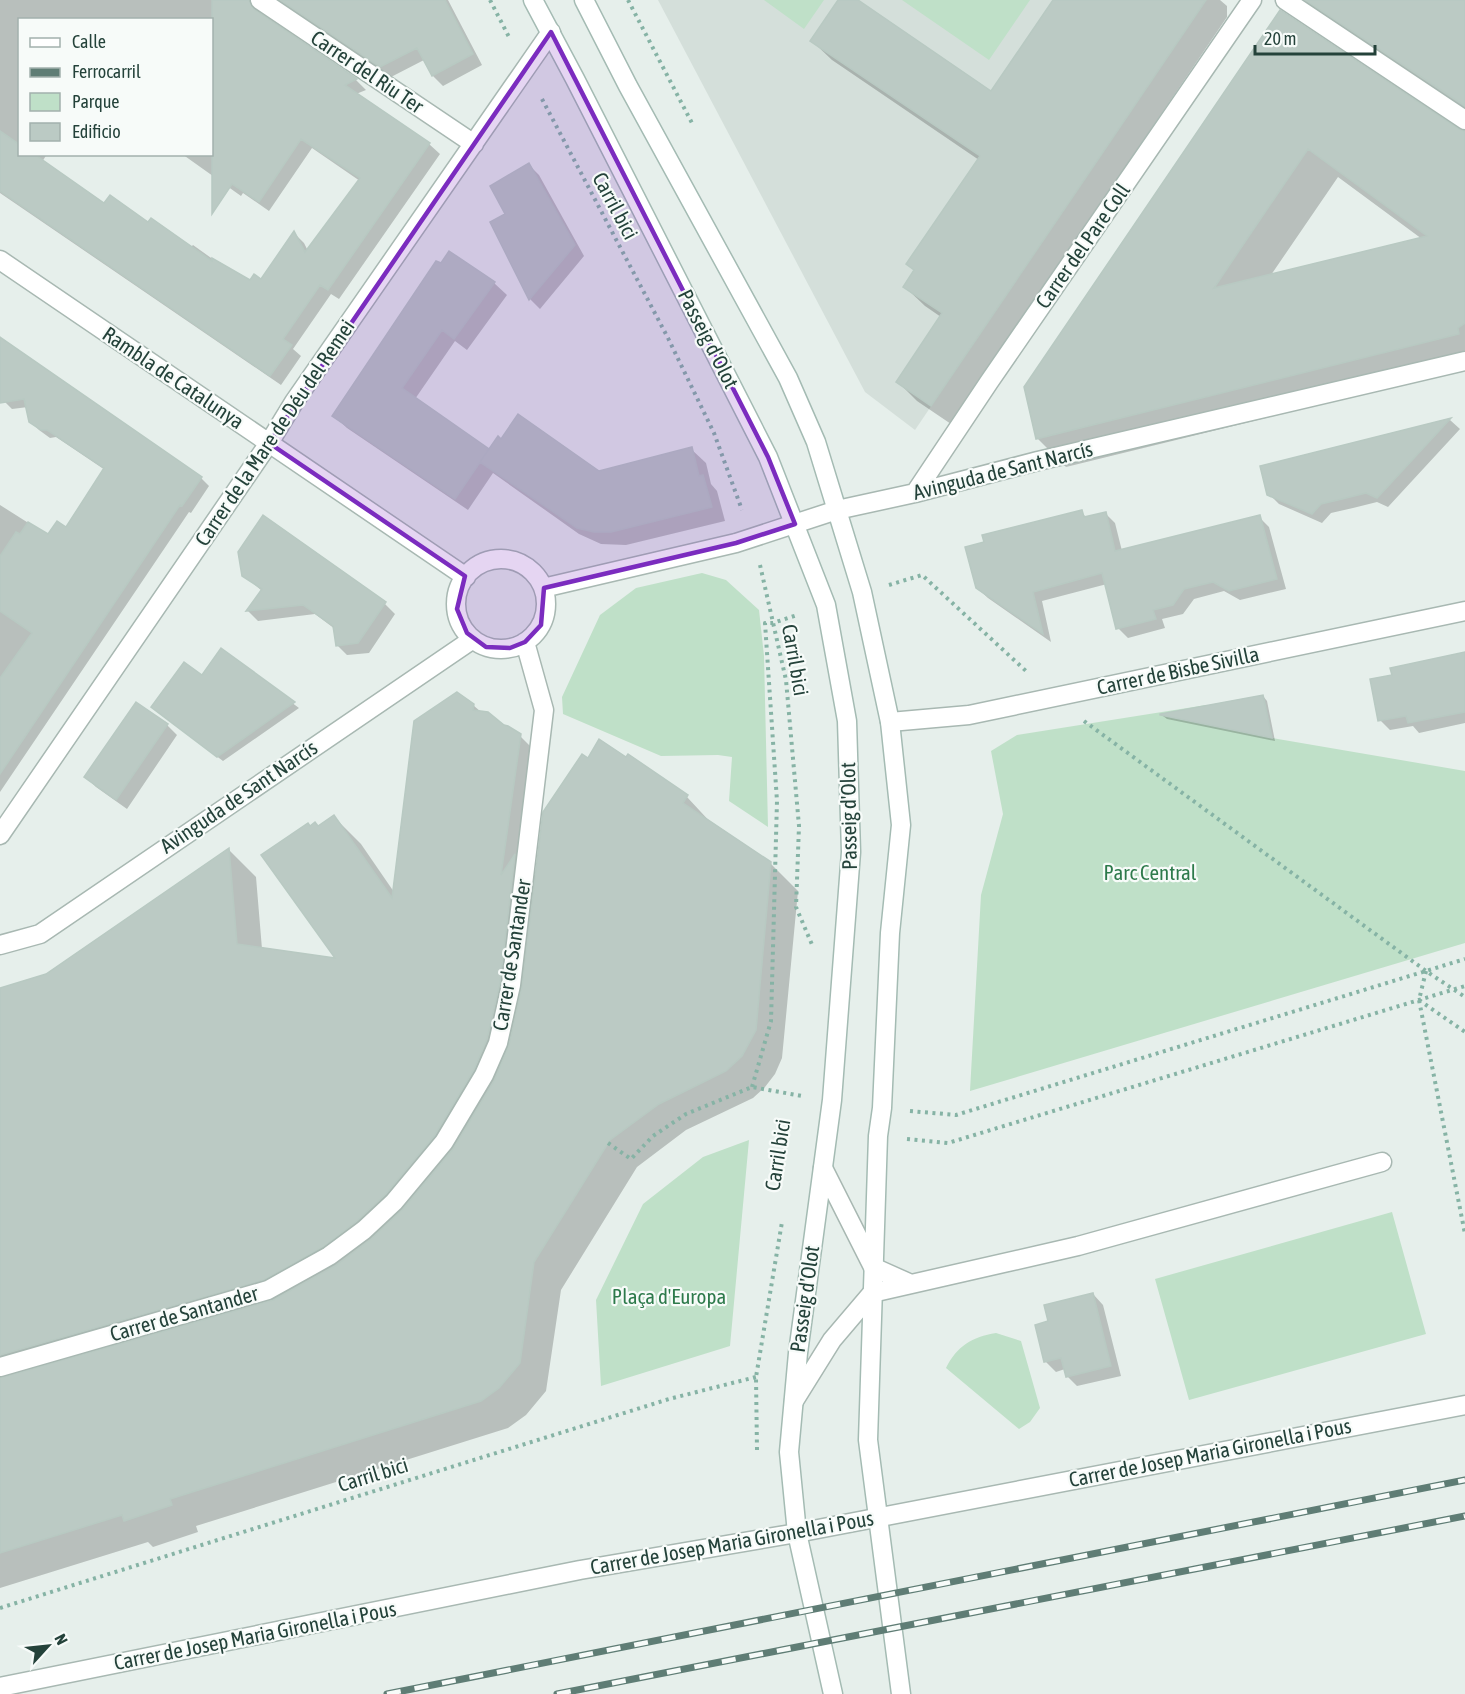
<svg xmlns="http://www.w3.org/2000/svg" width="1465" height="1694" viewBox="0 0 1465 1694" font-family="'Asap Condensed',sans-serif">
  <rect width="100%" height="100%" fill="#e6efeb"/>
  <path fill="#d4dfda" d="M 658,0 L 1206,0 L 915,430 L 865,392 Z"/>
  <path fill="#bfe0c8" d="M 764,0 L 824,0 L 804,29 Z
    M 902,0 L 1030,0 L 989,60 Z
    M 702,573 L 726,580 L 759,610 L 764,656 L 768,827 L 729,801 L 732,757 L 718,755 L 661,756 L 563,714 L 562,697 L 600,615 L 636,588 Z
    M 1206,705 L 1201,723 L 1272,738 L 1465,771 L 1465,943 L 970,1091 L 981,895 L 1003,814 L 991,751 L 1017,735 Z
    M 749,1140 L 730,1346 L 601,1386 L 596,1300 L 643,1204 L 703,1157 Z
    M 1392,1212 L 1426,1334 L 1189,1400 L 1155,1279 Z
    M 996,1333 L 1021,1341 L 1040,1408 L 1030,1422 L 1019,1429 L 946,1368 C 957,1346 972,1337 996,1333 Z"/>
  <path fill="#0003" fill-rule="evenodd" d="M 0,0 L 266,0 L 260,5 L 259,15 L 356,80 L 366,90 L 356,94 L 429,144 L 440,154 L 339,299 L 331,294 L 293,349 L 301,356 L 281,385 L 0,193 ZM 20,20 L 212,20 L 212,154 L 182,154 L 241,196 L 243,193 L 269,211 L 312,148 L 360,181 L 309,253 L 304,243 L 294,233 L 261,281 L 250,281 L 221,265 L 193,245 L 190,248 L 149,224 L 104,205 L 42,162 L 47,154 L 20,154 Z
    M 273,0 L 448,0 L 482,65 L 443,86 L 433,76 L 424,60 L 391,77 L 278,0 Z
    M 840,0 L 856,0 L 992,93 L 1055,0 L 1220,0 L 1227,6 L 1227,17 L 951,424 L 917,401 L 898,382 L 941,317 L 925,306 L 905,287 L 979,160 L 832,60 L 812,41 Z
    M 1304,0 L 1465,0 L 1465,115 L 1325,21 Z
    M 1266,34 L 1465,133 L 1465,369 L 1066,467 L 1037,438 ZM 1338,177 L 1422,239 L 1271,275 Z
    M 529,165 L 539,175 L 584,256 L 540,309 L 530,299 L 492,223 L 507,214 Z
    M 494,283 L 507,295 L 467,350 L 455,341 L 415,399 L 488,450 L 598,472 L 691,449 L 706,463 L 711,484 L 717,491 L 725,521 L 626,545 L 601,544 L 579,534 L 493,473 L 468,510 L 347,428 L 334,416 Z
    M 33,361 L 201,478 L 209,486 L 191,513 L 189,512 L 0,792 L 0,505 L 49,536 L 67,529 L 105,470 L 56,437 L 50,438 L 39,430 L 31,422 L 28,407 L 12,409 L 5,402 Z
    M 1450,420 L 1460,429 L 1388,507 L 1377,502 L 1353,508 L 1331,513 L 1322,523 L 1279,504 L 1269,494 L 1262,467 Z
    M 1081,512 L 1087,518 L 1105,513 L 1115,523 L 1122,551 L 1259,517 L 1269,527 L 1286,589 L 1240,600 L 1224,591 L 1194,599 L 1183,614 L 1162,619 L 1165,628 L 1128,638 L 1118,628 L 1107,584 L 1042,601 L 1051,642 L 988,598 L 977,588 Z
    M 264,517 L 385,604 L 395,614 L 369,653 L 347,655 L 337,645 L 335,629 L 315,614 L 258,621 L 248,611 L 262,591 L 244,575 Z
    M 221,650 L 299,708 L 223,761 L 158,712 L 202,677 Z
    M 1465,654 L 1465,723 L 1419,733 L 1413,726 L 1390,730 L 1380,720 L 1394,676 Z
    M 1263,696 L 1267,701 L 1275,741 L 1167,719 L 1163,716 Z
    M 136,704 L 167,725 L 177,735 L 127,809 L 96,787 L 86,777 Z
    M 473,705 L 481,712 L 520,736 L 547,763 L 532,872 L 537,877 L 588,760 L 626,759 L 628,756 L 687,797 L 713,825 L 771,864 L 798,891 L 782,1058 L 775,1074 L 765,1087 L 753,1098 L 686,1130 L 637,1167 L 561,1290 L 546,1391 L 526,1415 L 508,1428 L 196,1526 L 198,1532 L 153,1547 L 148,1542 L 0,1588 L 0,989 L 47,975 L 229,850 L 256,877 L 262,949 L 339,960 L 311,827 L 318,827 L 334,817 L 361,844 L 394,892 Z
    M 1093,1294 L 1103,1305 L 1121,1376 L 1077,1386 L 1067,1376 L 1065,1369 L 1056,1372 L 1046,1362 L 1050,1322 Z"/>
  <path fill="#bbcac4" stroke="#b8c9c2" stroke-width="1.5" fill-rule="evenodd" d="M 212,0 L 249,0 L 254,9 L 357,79 L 345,85 L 430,143 L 328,290 L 320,285 L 283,339 L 292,345 L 270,376 L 0,191 L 0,131 L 20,145 L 20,154 L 34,154 L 104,203 L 110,195 L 148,222 L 151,218 L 212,261 L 212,258 L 250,280 L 254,274 L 261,279 L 294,231 L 305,252 L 360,178 L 301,139 L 259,202 L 232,184 L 212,214 Z
    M 280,0 L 445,0 L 473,54 L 432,76 L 417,48 L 380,67 Z
    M 838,0 L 858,0 L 991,91 L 1053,0 L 1206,0 L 931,406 L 896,382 L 942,313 L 903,287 L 914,270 L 906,264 L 980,156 L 810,41 Z
    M 1305,0 L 1465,0 L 1465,106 Z
    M 1280,10 L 1459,129 L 1465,131 L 1465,323 L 1458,328 L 1459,334 L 1036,439 L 1024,387 ZM 1308,149 L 1427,236 L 1214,288 L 1255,227 Z
    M 529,163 L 575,245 L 529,300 L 490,222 L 505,214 L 490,186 Z
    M 449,251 L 495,282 L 454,339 L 442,330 L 402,388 L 489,449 L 455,499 L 332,416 L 436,261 L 441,263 Z
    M 0,337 L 202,477 L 182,506 L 180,505 L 127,584 L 0,774 L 0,678 L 32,633 L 0,611 L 0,556 L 16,532 L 20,534 L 28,522 L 48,534 L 57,521 L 66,527 L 104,468 L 47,430 L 41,430 L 29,422 L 24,399 L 0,403 Z
    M 518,414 L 599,471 L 692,447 L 699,476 L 703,475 L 712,507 L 611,532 L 594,532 L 577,528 L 480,462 L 498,436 L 501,439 Z
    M 1451,418 L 1377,498 L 1366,493 L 1342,499 L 1321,504 L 1312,514 L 1267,495 L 1260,466 Z
    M 1082,510 L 1084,517 L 1106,512 L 1115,551 L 1260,515 L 1277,579 L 1229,591 L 1213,582 L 1184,589 L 1173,605 L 1153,610 L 1156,619 L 1116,629 L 1102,573 L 1033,592 L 1043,634 L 976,588 L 965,547 L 984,542 L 982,535 Z
    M 263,515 L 386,602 L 358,643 L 336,646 L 333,626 L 303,605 L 246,611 L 262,589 L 242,576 L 238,552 Z
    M 221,648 L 295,702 L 217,757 L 151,707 L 184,662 L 202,675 Z
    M 1465,652 L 1465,712 L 1408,723 L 1406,716 L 1378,721 L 1370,679 L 1392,675 L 1390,668 Z
    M 457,692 L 474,704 L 473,710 L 488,712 L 504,725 L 508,726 L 521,734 L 501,875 L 515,854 L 500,983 L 487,1039 L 474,1070 L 435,1135 L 386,1194 L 357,1221 L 323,1247 L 264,1280 L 0,1355 L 0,988 L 46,974 L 229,848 L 237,944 L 335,958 L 261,855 L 308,823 L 310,826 L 315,822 L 318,826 L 334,815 L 392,898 L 414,721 Z
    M 1263,695 L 1272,738 L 1160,715 L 1160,714 Z
    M 136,702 L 168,724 L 116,800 L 84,777 Z
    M 599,739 L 626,757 L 628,754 L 688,795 L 683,803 L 771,862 L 756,1030 L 742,1056 L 726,1071 L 659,1104 L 610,1140 L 534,1262 L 520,1363 L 499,1388 L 481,1401 L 170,1499 L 172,1505 L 124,1521 L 122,1515 L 0,1553 L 0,1378 L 273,1300 L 335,1266 L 371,1239 L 403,1209 L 453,1149 L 494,1081 L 509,1045 L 522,986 L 543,812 L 582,754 L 588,758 Z
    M 1093,1293 L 1111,1366 L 1066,1377 L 1061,1358 L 1044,1362 L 1035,1325 L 1048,1321 L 1044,1305 Z"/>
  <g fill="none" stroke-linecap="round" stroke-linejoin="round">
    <g stroke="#a8b8b2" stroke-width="21">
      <path id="service" d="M 823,1168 L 873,1267 L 911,1284
        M 794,1401 L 832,1340 L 872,1293 L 1078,1246 L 1382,1162"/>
    </g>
    <g stroke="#a8b8b2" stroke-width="21">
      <path id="minor" d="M 260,0 L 474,144
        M 1285,0 L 1465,120
        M 0,260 L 466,577
        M 915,493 L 989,382 L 1252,0
        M456 604a45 45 0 1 1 90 0a45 45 0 1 1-90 0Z
        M 543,588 L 736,543 L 837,510 L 915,493 L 1038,461 L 1465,361
        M 890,722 L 969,715 L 1465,611
        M 0,835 L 269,443 L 294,402 L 551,32
        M 0,945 L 40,934 L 473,639
        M 0,1367 L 268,1290 L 329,1256 L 364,1230 L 394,1202 L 444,1142 L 484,1075 L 498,1043 L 511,985 L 544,710 L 525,642
        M 0,1687 L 580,1570 L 797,1533 L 1465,1405"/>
    </g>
    <g stroke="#a4bbb3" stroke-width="21">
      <path id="secondary" d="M 533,0 L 575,79 L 768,457 L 826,605 L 847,721 L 851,852 L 832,1100 L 798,1353 L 789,1452 L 797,1533 L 833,1694
        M 584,0 L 628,86 L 788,378 L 816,442 L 862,592 L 890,722 L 901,825 L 890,933 L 882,1108 L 878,1136 L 868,1440 L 901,1694"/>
    </g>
    <path stroke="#86b3a5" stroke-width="4" stroke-dasharray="3 4.5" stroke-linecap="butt" d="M 490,0 L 510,39
      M 628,0 L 693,125
      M 542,99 L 668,338 L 714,433 L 742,510
      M 760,565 L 786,680 L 799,826 L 796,907 L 813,947
      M 889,585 L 922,575 L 1026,671
      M 1084,721 L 1426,971 L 1465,997
      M 1426,971 L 1419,1000 L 1465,1234
      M 1419,1000 L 1465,1032
      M 752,1087 L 771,1021 L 777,801 L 765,623 L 773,623 L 797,615
      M 910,1111 L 956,1115 L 1465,959
      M 907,1139 L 948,1143 L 1465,986
      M 608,1143 L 631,1159 L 653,1136 L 686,1114 L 752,1087 L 802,1096
      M 757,1450 L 756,1377 L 782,1222
      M 0,1608 L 669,1399 L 756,1377"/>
    <use href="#service" stroke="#fff" stroke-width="18"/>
    <use href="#minor" stroke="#fff" stroke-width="18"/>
    <use href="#secondary" stroke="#fff" stroke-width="18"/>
    <g stroke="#5f7d75" stroke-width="7">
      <path id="rail" d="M 387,1694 L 1465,1480
        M 557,1694 L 1465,1516"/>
    </g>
    <use href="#rail" stroke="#f7fbf9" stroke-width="4.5" stroke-dasharray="14" stroke-linecap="butt"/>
  </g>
  <path fill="#7b2cbf" fill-opacity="0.2" stroke="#7b2cbf" stroke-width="4.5" stroke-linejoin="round" d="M 551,32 L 768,457 L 795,524 L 736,543 L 544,588 L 541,625 L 525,642 L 510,648 L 486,647 L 467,633 L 457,609 L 465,576 L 269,443 Z"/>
  <g text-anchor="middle" stroke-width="4.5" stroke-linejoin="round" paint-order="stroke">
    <g font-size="21" fill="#24423a" stroke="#f7fbf9">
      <text transform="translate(367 72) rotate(34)" y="7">Carrer del Riu Ter</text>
      <text transform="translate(615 206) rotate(62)" y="7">Carril bici</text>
      <text transform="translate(1083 246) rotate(-55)" y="7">Carrer del Pare Coll</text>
      <text transform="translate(708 339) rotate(63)" y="7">Passeig d'Olot</text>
      <text transform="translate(173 378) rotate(34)" y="7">Rambla de Catalunya</text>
      <text transform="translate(275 433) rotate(-56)" y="7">Carrer de la Mare de Déu del Remei</text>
      <text transform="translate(1003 471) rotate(-14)" y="7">Avinguda de Sant Narcís</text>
      <text transform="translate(795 660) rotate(80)" y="7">Carril bici</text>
      <text transform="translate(1178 671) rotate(-12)" y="7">Carrer de Bisbe Sivilla</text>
      <text transform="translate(239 797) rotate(-34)" y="7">Avinguda de Sant Narcís</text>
      <text transform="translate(849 816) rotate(-91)" y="7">Passeig d'Olot</text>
      <text transform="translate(512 955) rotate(-81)" y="7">Carrer de Santander</text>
      <text transform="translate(778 1155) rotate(-81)" y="7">Carril bici</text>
      <text transform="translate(805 1299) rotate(-82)" y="7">Passeig d'Olot</text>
      <text transform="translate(184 1314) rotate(-16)" y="7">Carrer de Santander</text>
      <text transform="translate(1210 1453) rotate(-11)" y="7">Carrer de Josep Maria Gironella i Pous</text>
      <text transform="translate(373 1475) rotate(-17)" y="7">Carril bici</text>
      <text transform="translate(732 1543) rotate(-10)" y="7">Carrer de Josep Maria Gironella i Pous</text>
      <text transform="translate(255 1636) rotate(-11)" y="7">Carrer de Josep Maria Gironella i Pous</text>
    </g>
    <g font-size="21" fill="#2d7a4b" stroke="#f7fbf9">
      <text x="1150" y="880">Parc Central</text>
      <text x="669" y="1304">Plaça d'Europa</text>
    </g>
  </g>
  <rect x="18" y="18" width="195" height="138" fill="#f7fbf9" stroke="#a3b1ad" stroke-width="1.5"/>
  <rect x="30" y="38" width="30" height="9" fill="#ffffff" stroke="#a3b1ad" stroke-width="1.5"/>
  <text x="72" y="48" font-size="18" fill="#24423a">Calle</text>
  <rect x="30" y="68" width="30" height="9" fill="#5f7d75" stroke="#a3b1ad" stroke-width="1.5"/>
  <text x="72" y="78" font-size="18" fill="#24423a">Ferrocarril</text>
  <rect x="30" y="93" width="30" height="18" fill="#bfe0c8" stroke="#a3b1ad" stroke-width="1.5"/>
  <text x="72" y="108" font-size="18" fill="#24423a">Parque</text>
  <rect x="30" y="123" width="30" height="18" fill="#bbcac4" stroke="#a3b1ad" stroke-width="1.5"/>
  <text x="72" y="138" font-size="18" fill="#24423a">Edificio</text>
  <g transform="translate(48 1646) rotate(63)" stroke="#f7fbf9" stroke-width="4.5" paint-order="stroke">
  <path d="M0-4.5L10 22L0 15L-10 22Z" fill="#24423a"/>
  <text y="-9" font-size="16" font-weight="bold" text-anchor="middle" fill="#24423a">N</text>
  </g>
  <path d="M1255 45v9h120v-9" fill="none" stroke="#24423a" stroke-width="3"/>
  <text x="1264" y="45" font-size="18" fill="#24423a" stroke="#f7fbf9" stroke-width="4.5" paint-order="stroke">20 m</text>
</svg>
